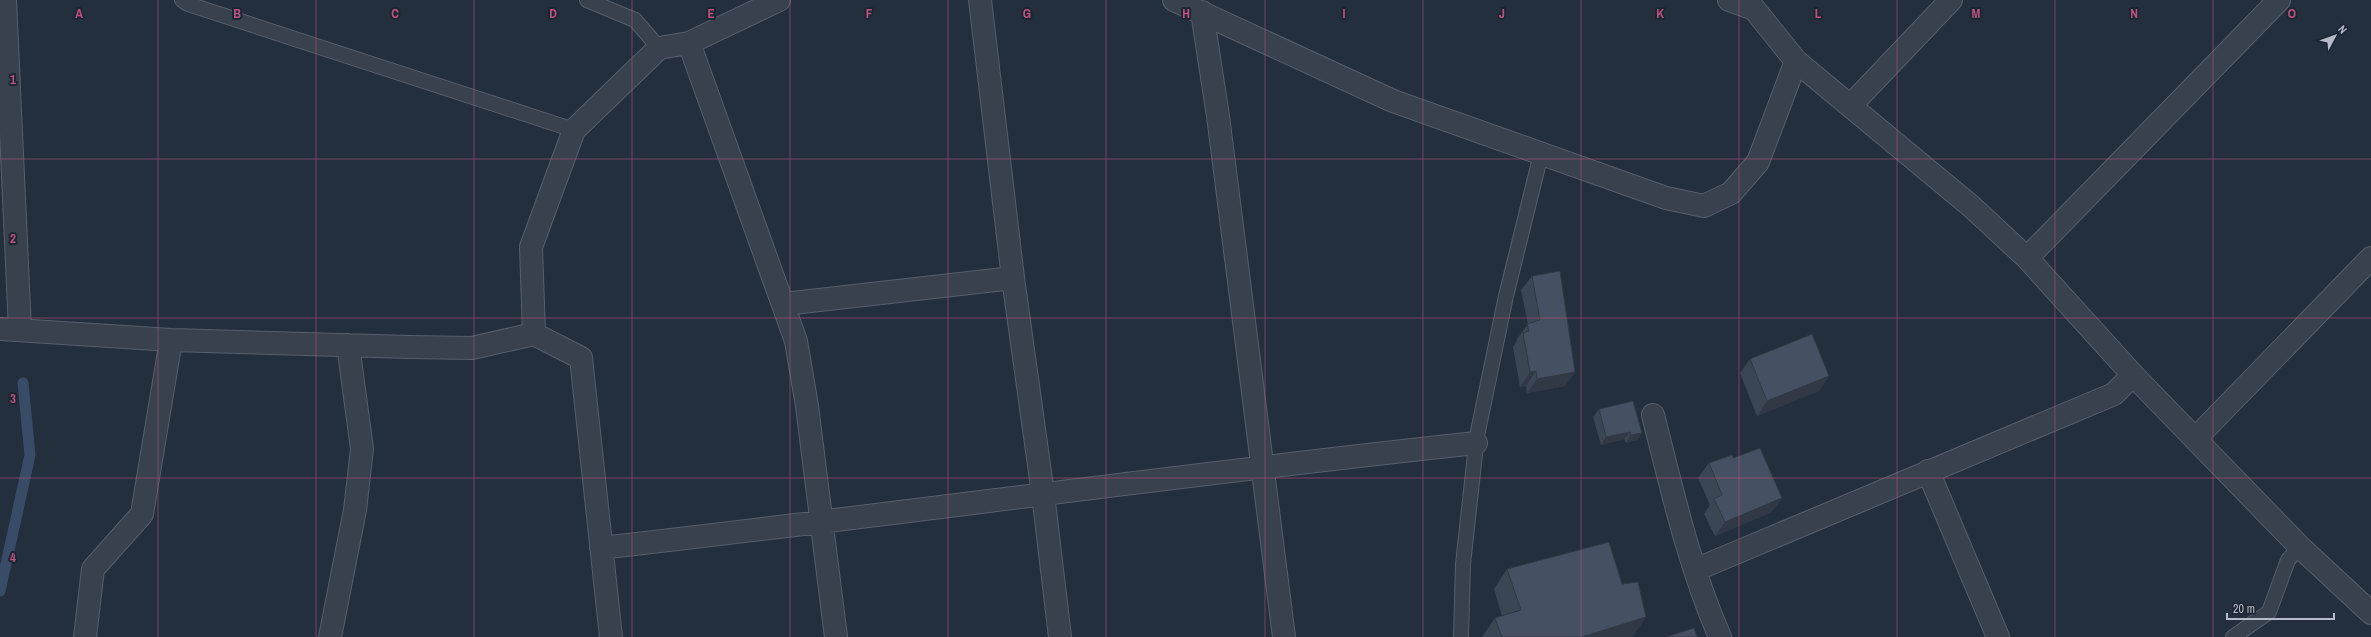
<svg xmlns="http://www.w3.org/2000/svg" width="2371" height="637" viewBox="0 0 2371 637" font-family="'Archivo Narrow',sans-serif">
  <rect width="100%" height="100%" fill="#242f3e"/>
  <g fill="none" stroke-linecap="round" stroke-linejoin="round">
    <path stroke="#394c67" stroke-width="11" d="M 0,591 L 30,455 L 23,383"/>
    <g stroke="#565f6c" stroke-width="16">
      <path id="service" d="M 182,0 L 188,4 L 574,130
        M 587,0 L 635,20 L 659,48
        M 1461,637 L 1463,564 L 1477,436 L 1506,296 L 1541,154
        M 2233,637 L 2269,612 L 2288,560 L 2300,547"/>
    </g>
    <g stroke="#565f6c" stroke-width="24">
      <path id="minor" d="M 5,0 L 20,330
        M 980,0 L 1013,278 L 1043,494 L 1060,637
        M 1174,0 L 1393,101 L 1666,198 L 1704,206 L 1731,193 L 1758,162 L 1796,61
        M 1729,0 L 1754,9
        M 1747,0 L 1796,61 L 1972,207 L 2027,258 L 2133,375 L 2300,547 L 2371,613
        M 1202,12 L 1218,116 L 1284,637
        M 689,43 L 796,341 L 807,406 L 836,637
        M 1850,106 L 1951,0
        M 2027,258 L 2279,0
        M 784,304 L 1013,278
        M 0,329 L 171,340 L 409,347 L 472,348 L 534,334 L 581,358 L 611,637
        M 534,334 L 531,247 L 574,130 L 659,48 L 689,43 L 779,0
        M 1653,415 C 1672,490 1689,566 1720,637
        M 2195,439 L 2371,258
        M 1928,471 L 1998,637
        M 601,548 C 893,515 1184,474 1476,443
        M 1695,570 L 2114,394 L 2133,375
        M 85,637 L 93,569 L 142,514 L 171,340
        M 330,637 L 355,510 L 362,449 L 348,345"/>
    </g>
    <use href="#service" stroke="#38414e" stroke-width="14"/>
    <use href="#minor" stroke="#38414e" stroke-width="22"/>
  </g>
  <path fill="#3b4654" d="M 1532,276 L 1575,372 L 1565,386 L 1527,393 L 1526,386 L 1520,387 L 1513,347 L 1517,340 L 1517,339 L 1528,324 L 1521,290 Z
    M 1750,359 L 1829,376 L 1819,391 L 1757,416 L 1740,373 Z
    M 1599,409 L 1642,433 L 1637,440 L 1626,443 L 1624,439 L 1601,445 L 1593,417 Z
    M 1709,463 L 1772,512 L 1715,536 L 1704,514 L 1710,505 L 1698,478 Z
    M 1507,569 L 1622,584 L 1646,617 L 1633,636 L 1631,637 L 1482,637 L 1495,618 L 1502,616 L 1494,589 Z"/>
  <path fill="#303945" d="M 1536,371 L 1526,386 L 1520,387 L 1530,372 Z
    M 1575,372 L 1565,386 L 1527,393 L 1537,379 Z
    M 1829,376 L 1819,391 L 1757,416 L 1767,401 Z
    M 1630,432 L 1624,439 L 1601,445 L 1606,437 Z
    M 1642,433 L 1637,440 L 1626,443 L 1631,435 Z
    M 1782,498 L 1772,512 L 1715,536 L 1725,522 Z
    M 1646,617 L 1633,636 L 1631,637 L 1582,637 Z"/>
  <path fill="#455162" stroke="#303945" d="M 1560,271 L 1575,372 L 1537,379 L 1536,371 L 1530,372 L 1523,333 L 1529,331 L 1527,324 L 1540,320 L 1532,276 Z
    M 1812,334 L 1829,376 L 1767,401 L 1750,359 Z
    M 1633,401 L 1642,433 L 1631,435 L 1630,432 L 1606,437 L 1599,409 Z
    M 1760,448 L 1782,498 L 1725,522 L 1714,499 L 1722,495 L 1709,463 L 1732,455 L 1733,458 Z
    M 1609,542 L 1622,584 L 1638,582 L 1646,617 L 1582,637 L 1502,637 L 1495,618 L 1521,610 L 1507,569 Z
    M 1694,628 L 1697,637 L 1666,637 Z"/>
  <path fill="none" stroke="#bd5182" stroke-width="1" stroke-opacity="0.55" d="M 158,0 L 158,637M 316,0 L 316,637M 474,0 L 474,637M 632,0 L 632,637M 790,0 L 790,637M 948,0 L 948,637M 1106,0 L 1106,637M 1265,0 L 1265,637M 1423,0 L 1423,637M 1581,0 L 1581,637M 1739,0 L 1739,637M 1897,0 L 1897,637M 2055,0 L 2055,637M 2213,0 L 2213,637M 0,159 L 2371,159M 0,318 L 2371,318M 0,478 L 2371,478"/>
  <g font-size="13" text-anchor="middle" font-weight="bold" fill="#bd5182" stroke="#1d2633" stroke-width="4" stroke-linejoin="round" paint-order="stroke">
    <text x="79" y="18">A</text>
    <text x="237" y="18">B</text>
    <text x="395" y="18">C</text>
    <text x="553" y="18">D</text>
    <text x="711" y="18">E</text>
    <text x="869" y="18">F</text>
    <text x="1027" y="18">G</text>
    <text x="1186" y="18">H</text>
    <text x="1344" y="18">I</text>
    <text x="1502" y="18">J</text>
    <text x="1660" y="18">K</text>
    <text x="1818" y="18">L</text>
    <text x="1976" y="18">M</text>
    <text x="2134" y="18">N</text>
    <text x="2292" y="18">O</text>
    <text x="13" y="84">1</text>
    <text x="13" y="243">2</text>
    <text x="13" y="403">3</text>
    <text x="13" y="562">4</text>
  </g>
  <g transform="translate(2335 36) rotate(49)" stroke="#1d2633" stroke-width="3" paint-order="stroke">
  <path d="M0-3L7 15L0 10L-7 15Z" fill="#b4bcc9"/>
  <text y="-6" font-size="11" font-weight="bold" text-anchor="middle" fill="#b4bcc9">N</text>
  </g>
  <path d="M2227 613v6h107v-6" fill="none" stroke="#b4bcc9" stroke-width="2"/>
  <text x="2233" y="613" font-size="12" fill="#b4bcc9" stroke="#1d2633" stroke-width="3" paint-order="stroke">20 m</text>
</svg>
